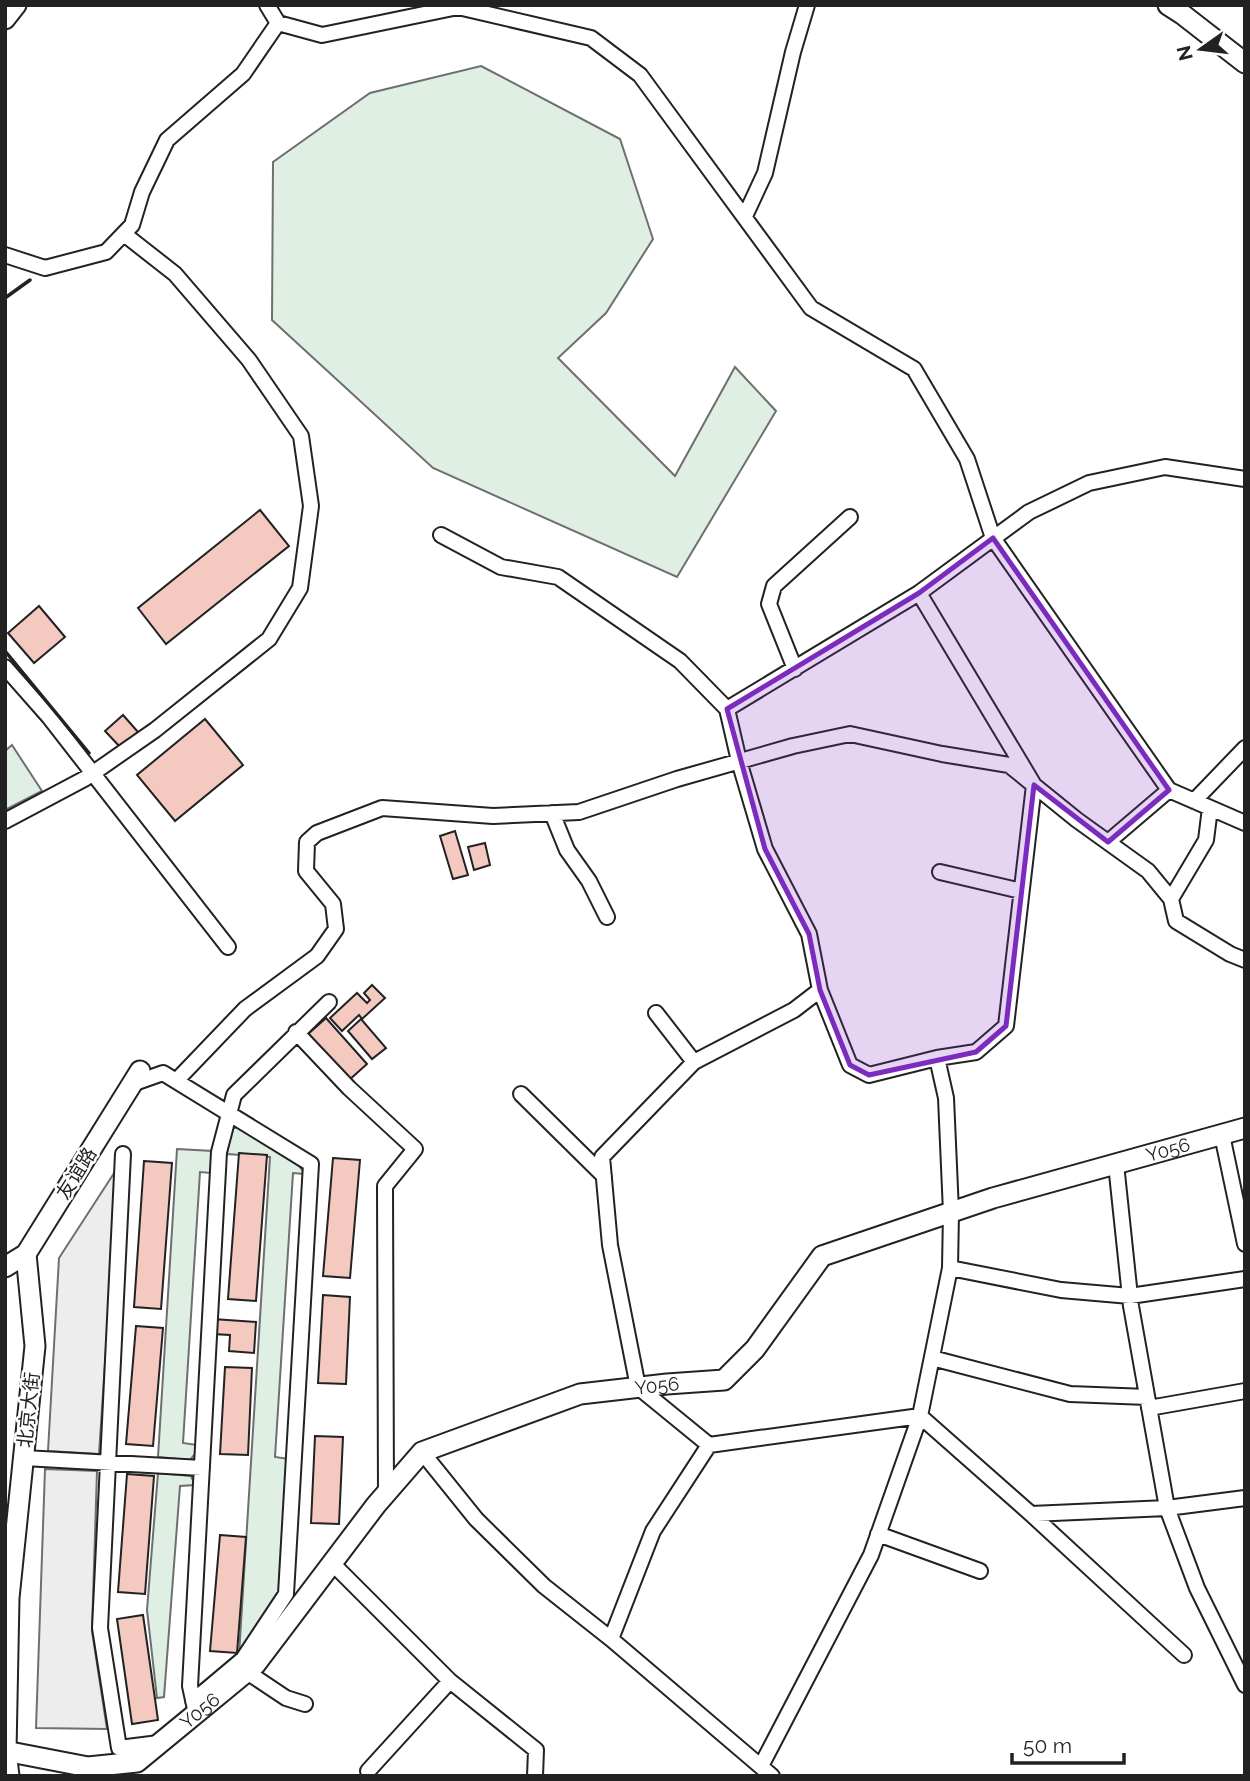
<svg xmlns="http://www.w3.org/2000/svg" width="1250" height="1781" viewBox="0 0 1250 1781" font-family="Raleway,'Noto Sans SC',sans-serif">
  <rect width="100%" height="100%" fill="#fff"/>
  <path fill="#e0efe3" stroke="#6f6f6f" stroke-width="2" d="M 481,66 L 620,139 L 653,239 L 606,313 L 558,358 L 675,476 L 735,367 L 776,411 L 677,577 L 433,468 L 272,320 L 273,162 L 370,93 Z
    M 12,745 L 42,791 L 5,810 L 5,751 Z
    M 238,1127 L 297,1163 L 305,1174 L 293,1173 L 275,1457 L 289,1459 L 281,1593 L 239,1655 L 270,1157 L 227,1154 L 231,1129 Z
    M 177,1149 L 213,1151 L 211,1173 L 200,1172 L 183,1443 L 197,1445 L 195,1454 L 190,1460 L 158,1457 Z
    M 158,1473 L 191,1476 L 195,1485 L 180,1486 L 164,1697 L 157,1698 L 147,1610 Z"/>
  <path fill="#ededed" stroke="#6f6f6f" stroke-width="2" d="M 118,1167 L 99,1454 L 48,1451 L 59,1258 Z
    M 45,1469 L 97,1471 L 92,1631 L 107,1729 L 36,1728 Z"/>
  <path fill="#f3c9c0" stroke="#222" stroke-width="2" d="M 260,510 L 289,546 L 166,644 L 138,608 Z
    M 39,606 L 65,637 L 34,663 L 8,633 Z
    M 123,715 L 138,732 L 121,748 L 105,731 Z
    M 205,719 L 243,765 L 175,821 L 137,775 Z
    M 455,831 L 468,875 L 453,879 L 440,836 Z
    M 485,843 L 490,865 L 474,870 L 468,847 Z
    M 372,985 L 385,998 L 362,1019 L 359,1015 L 342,1031 L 330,1018 L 357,993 L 367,1003 L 370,1000 L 364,993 Z
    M 326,1018 L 367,1064 L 348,1081 L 307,1035 Z
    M 361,1019 L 386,1048 L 372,1059 L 348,1031 Z
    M 239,1153 L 267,1155 L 256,1301 L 228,1299 Z
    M 333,1158 L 360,1160 L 350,1278 L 323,1276 Z
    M 144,1161 L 172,1163 L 161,1309 L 134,1307 Z
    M 323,1295 L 350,1297 L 346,1384 L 318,1383 Z
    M 213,1319 L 256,1322 L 254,1353 L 229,1351 L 230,1335 L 212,1334 Z
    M 136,1326 L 163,1328 L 153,1446 L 126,1444 Z
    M 225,1367 L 252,1368 L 248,1455 L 220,1454 Z
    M 315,1436 L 343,1437 L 339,1524 L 311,1523 Z
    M 127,1474 L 154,1476 L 145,1594 L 118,1592 Z
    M 220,1535 L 246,1537 L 237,1653 L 210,1651 Z
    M 143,1615 L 158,1720 L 132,1724 L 117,1619 Z"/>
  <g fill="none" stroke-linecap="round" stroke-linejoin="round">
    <g stroke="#222" stroke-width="18">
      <path id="street" d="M 278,23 L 322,35 L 458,7 L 591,38 L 640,75 L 811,308 L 914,369 L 967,459 L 993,538 L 1169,790 L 1245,823
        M 745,216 L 765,173 L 793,52 L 807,5
        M 5,255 L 45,268 L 106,252 L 132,225 L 142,192 L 167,140 L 243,74 L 278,23 L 267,5
        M 441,535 L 501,567 L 558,577 L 680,661 L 727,709 L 739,761 L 765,849 L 809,934 L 820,990 L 794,1010 L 694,1062 L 602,1157 L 610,1245 L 638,1387 L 709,1445 L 653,1531 L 611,1639
        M 919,593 L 1034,785 L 1006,1026 L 976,1052 L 937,1058
        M 5,667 L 49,717 L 228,947
        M 795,669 L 769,604 L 774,586 L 850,517
        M 727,709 L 919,593 L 1029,512 L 1089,483 L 1165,467 L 1245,479
        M 1194,801 L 1245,748
        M 552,813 L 567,850 L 589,881 L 607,917
        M 5,821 L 86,778 L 155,730 L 269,639 L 300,588 L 311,506 L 301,436 L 249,360 L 175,274 L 124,234
        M 1108,842 L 1169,790
        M 940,872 L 1021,891
        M 1171,899 L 1206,840 L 1210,808
        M 820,990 L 850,1065 L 869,1075 L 937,1058 L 946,1098 L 951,1212 L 950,1268 L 920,1416 L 1031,1514 L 1184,1655
        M 656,1013 L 694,1062
        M 296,1032 L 349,1088 L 415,1149 L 385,1186 L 386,1494
        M 176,1081 L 245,1009 L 317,956 L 336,929 L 333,904 L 306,871 L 307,842 L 317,833 L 382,808 L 493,816 L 579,812 L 677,779 L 793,746 L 850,734 L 942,754 L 1009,765 L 1077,820 L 1148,871 L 1171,899 L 1176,921 L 1230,954 L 1245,960
        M 132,1084 L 163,1073 L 311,1164 L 286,1594 L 243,1659 L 193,1701
        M 521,1094 L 604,1176
        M 1222,1135 L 1245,1244
        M 123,1154 L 100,1628 L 119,1748 L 159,1743
        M 1116,1164 L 1131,1306 L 1167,1508 L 1197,1588 L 1245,1685
        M 950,1268 L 1061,1290 L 1130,1296 L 1245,1279
        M 932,1358 L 1070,1394 L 1147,1397
        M 1149,1408 L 1245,1391
        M 709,1445 L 920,1416 L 871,1555 L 761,1766
        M 422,1452 L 476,1519 L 544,1586 L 611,1639 L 772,1776
        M 24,1458 L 202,1468
        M 1031,1514 L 1167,1508 L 1245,1498
        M 878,1534 L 980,1571
        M 332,1563 L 450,1681 L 536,1750 L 535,1776
        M 247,1672 L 286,1698 L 305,1704
        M 195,1709 L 190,1686 L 219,1152 L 234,1095 L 329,1002
        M 368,1771 L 450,1681"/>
    </g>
    <g stroke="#222" stroke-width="23">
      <g id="secondary">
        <path d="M 1168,5 L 1182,14 L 1245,63"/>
        <path d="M 5,19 L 16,5"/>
        <path d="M 5,1267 L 26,1254 L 140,1071"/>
        <path id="s1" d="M 5,1751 L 88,1767 L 137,1762 L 255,1665 L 376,1505 L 422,1452 L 580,1394 L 667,1384 L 724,1380 L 755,1349 L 822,1256 L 993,1198 L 1245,1128"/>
        <path d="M 9,1776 L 6,1751 L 9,1598 L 35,1346 L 26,1254"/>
      </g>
    </g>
    <use href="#street" stroke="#fff" stroke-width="14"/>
    <use href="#secondary" stroke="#fff" stroke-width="19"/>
    <path stroke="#222" stroke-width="3.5" d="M 5,298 L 30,280
      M 5,651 L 89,753"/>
  </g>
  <path fill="#7b2cbf" fill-opacity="0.2" stroke="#7b2cbf" stroke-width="5" stroke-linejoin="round" d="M 993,538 L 1169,790 L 1108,842 L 1034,785 L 1006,1026 L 976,1052 L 869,1075 L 850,1065 L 820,990 L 809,934 L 765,849 L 727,709 L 919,593 Z"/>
  <g text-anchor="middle" stroke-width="5" stroke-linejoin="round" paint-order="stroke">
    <g font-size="19" fill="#222" stroke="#fff">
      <text dy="7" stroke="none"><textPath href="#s1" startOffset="1391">Y056</textPath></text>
      <text transform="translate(76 1173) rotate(-58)" y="7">友谊路</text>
      <text dy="7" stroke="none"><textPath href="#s1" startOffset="803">Y056</textPath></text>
      <text transform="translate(28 1410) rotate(-84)" y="7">北京大街</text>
      <text dy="7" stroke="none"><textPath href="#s1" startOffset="215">Y056</textPath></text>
    </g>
  </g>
  <rect width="1250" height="1781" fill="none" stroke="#222222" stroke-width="14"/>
  <g transform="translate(1201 49) rotate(256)" stroke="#ffffff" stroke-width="5" paint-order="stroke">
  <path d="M0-5L12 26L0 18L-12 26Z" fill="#222222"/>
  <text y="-10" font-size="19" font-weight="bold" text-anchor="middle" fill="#222222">N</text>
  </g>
  <path d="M1012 1753v10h112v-10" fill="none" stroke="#222222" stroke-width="3.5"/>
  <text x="1023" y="1753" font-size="21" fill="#222222" stroke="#ffffff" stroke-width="5" paint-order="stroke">50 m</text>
</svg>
